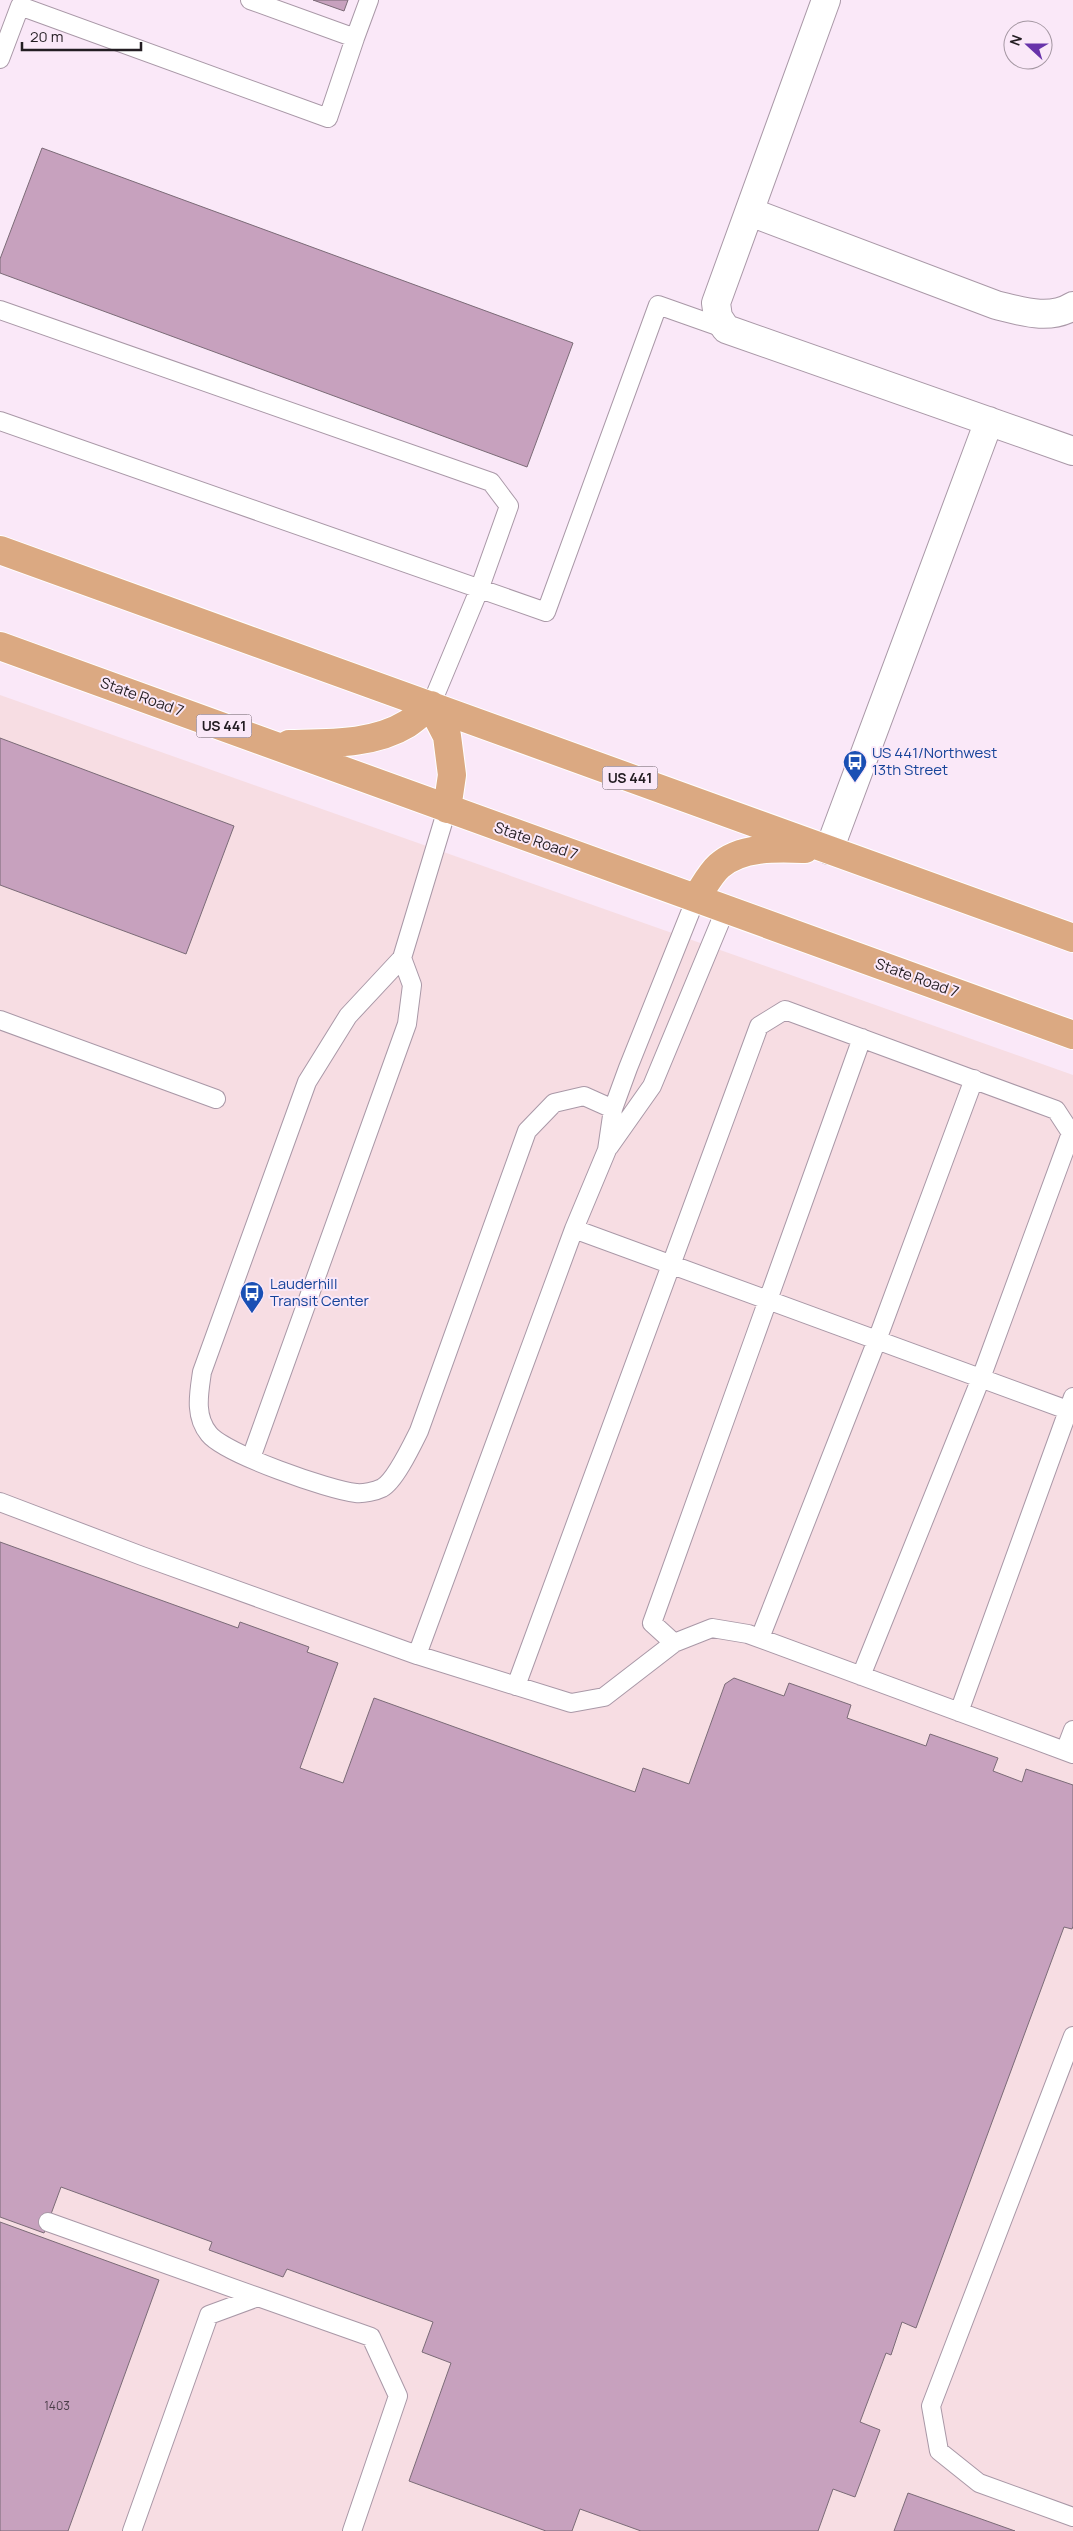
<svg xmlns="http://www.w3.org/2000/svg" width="1073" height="2531" viewBox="0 0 1073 2531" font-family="Manrope,sans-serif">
  <rect width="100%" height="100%" fill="#fae8f8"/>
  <path fill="#f7dde3" d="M 0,695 L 1073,1075 L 1073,2531 L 0,2531 Z"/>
  <path fill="#c7a1be" stroke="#7b6b77" d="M 313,0 L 348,0 L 344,11 Z
    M 42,148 L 573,343 L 527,467 L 0,273 L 0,259 Z
    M 0,738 L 234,826 L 186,954 L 0,885 Z
    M 0,1542 L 238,1628 L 240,1622 L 309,1647 L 307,1652 L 338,1663 L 300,1768 L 343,1783 L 374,1698 L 635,1792 L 643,1768 L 689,1784 L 725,1684 L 734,1678 L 784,1696 L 789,1683 L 851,1705 L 847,1718 L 926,1746 L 930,1734 L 998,1758 L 993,1771 L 1022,1782 L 1026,1769 L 1073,1785 L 1073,1926 L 1072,1929 L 1064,1927 L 916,2328 L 902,2322 L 891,2355 L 886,2353 L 860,2422 L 880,2430 L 855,2497 L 833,2489 L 818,2531 L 641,2531 L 580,2509 L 572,2531 L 546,2531 L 409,2481 L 451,2363 L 422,2352 L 433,2322 L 287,2269 L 283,2277 L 209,2250 L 212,2242 L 61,2187 L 44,2233 L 0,2217 Z
    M 0,2222 L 159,2280 L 68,2531 L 0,2531 Z
    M 908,2493 L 1015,2531 L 894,2531 Z"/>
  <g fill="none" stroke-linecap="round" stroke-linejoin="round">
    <g stroke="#a998a7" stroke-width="20">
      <path id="lane" d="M 250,0 L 355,38 L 369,0
        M 0,59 L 20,6 L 328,118 L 355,38
        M 0,310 L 491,482 L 509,506 L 479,590 L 431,705
        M 0,421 L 546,612 L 658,305 L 726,329
        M 447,809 L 402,958 L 348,1016 L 307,1082 L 202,1372 C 199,1393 194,1416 209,1434 C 225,1454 329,1490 356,1493 C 363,1494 376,1491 382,1488 C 395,1481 412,1445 419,1431 L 527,1131 L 554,1103 L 584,1096 L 613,1109
        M 0,1020 L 216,1099
        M 609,1147 L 652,1086 L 726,908
        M 574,1229 L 1073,1412
        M 251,1458 L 407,1024 L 412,985 L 402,958
        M 0,1502 L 142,1556 L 417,1655 L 571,1703 L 604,1697 L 674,1643 L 712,1628 L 748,1634 L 1073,1754
        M 760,1638 L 877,1340 L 974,1079
        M 674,1643 L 652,1623 L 862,1038
        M 417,1655 L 574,1229 L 607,1150 L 613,1109 L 628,1068 L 696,898
        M 516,1686 L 759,1026 L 785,1010 L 1056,1110 L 1071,1133 L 981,1378 L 861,1676
        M 959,1712 L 1073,1397
        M 1065,1751 L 1073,1730
        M 1073,2036 L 931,2406 L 939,2451 L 979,2483 L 1073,2517
        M 48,2222 L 258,2297
        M 132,2531 L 209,2315 L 258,2297 L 371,2337 L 398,2396 L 352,2531"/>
    </g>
    <g stroke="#a998a7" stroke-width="30">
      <path id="street" d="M 826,0 L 716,303 L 718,317 L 726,329 L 1073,451
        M 750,212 L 996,305 C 1021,311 1049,321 1073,306
        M 829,850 L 989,421"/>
    </g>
    <g stroke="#fff" stroke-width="30">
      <path id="primary" d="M 0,550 L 1073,938
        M 0,646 L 1073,1035
        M 431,705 L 447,736 L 452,775 L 447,809
        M 289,744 C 327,743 373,745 407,724 C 415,719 423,711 431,705
        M 696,898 C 703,888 710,874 719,866 C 741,846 778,848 805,849"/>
    </g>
    <use href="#lane" stroke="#fff" stroke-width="18"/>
    <use href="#street" stroke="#fff" stroke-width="28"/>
    <use href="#primary" stroke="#dba982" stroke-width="28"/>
  </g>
  <defs>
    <g id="bus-pin" transform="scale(1.25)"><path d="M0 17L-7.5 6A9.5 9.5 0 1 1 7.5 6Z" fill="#1a4fb4" stroke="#fae8f8"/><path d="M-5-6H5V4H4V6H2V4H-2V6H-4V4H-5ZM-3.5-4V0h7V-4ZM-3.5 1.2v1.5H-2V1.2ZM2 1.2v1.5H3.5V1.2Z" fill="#fff"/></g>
  </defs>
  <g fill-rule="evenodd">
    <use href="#bus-pin" x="855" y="762"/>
    <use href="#bus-pin" x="252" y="1293"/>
  </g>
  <g text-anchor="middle" stroke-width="4" stroke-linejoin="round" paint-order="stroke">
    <g font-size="12" fill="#4c3e49">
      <text x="57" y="2410">1403</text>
    </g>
    <g fill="#fae8f8" stroke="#645a62" stroke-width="1">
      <rect x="196.5" y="714.5" width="55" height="23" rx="4"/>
      <rect x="602.5" y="766.5" width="55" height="23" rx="4"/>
    </g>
    <g font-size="14" font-weight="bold" fill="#231d22">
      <text x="224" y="731">US 441</text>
      <text x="630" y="783">US 441</text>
    </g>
    <g font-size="15" fill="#231d22" stroke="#fae8f8">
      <text transform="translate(142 697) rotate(20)" y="5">State Road 7</text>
      <text transform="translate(536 841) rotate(19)" y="5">State Road 7</text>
      <text transform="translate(917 978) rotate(20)" y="5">State Road 7</text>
    </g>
    <g font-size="15" fill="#164399" stroke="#fae8f8" text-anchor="start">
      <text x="872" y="758">US 441/Northwest<tspan x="872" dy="17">13th Street</tspan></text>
      <text x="270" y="1289">Lauderhill<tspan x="270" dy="17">Transit Center</tspan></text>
    </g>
  </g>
  <g transform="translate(1028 45) rotate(291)"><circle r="24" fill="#fae8f8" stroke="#a497a2"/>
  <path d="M0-4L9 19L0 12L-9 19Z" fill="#6833aa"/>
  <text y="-8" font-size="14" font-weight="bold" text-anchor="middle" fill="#231d22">N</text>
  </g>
  <path d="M22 42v8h119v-8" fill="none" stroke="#231d22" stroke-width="2.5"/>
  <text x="30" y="42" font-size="15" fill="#231d22" stroke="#fae8f8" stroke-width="4" paint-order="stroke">20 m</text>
</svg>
